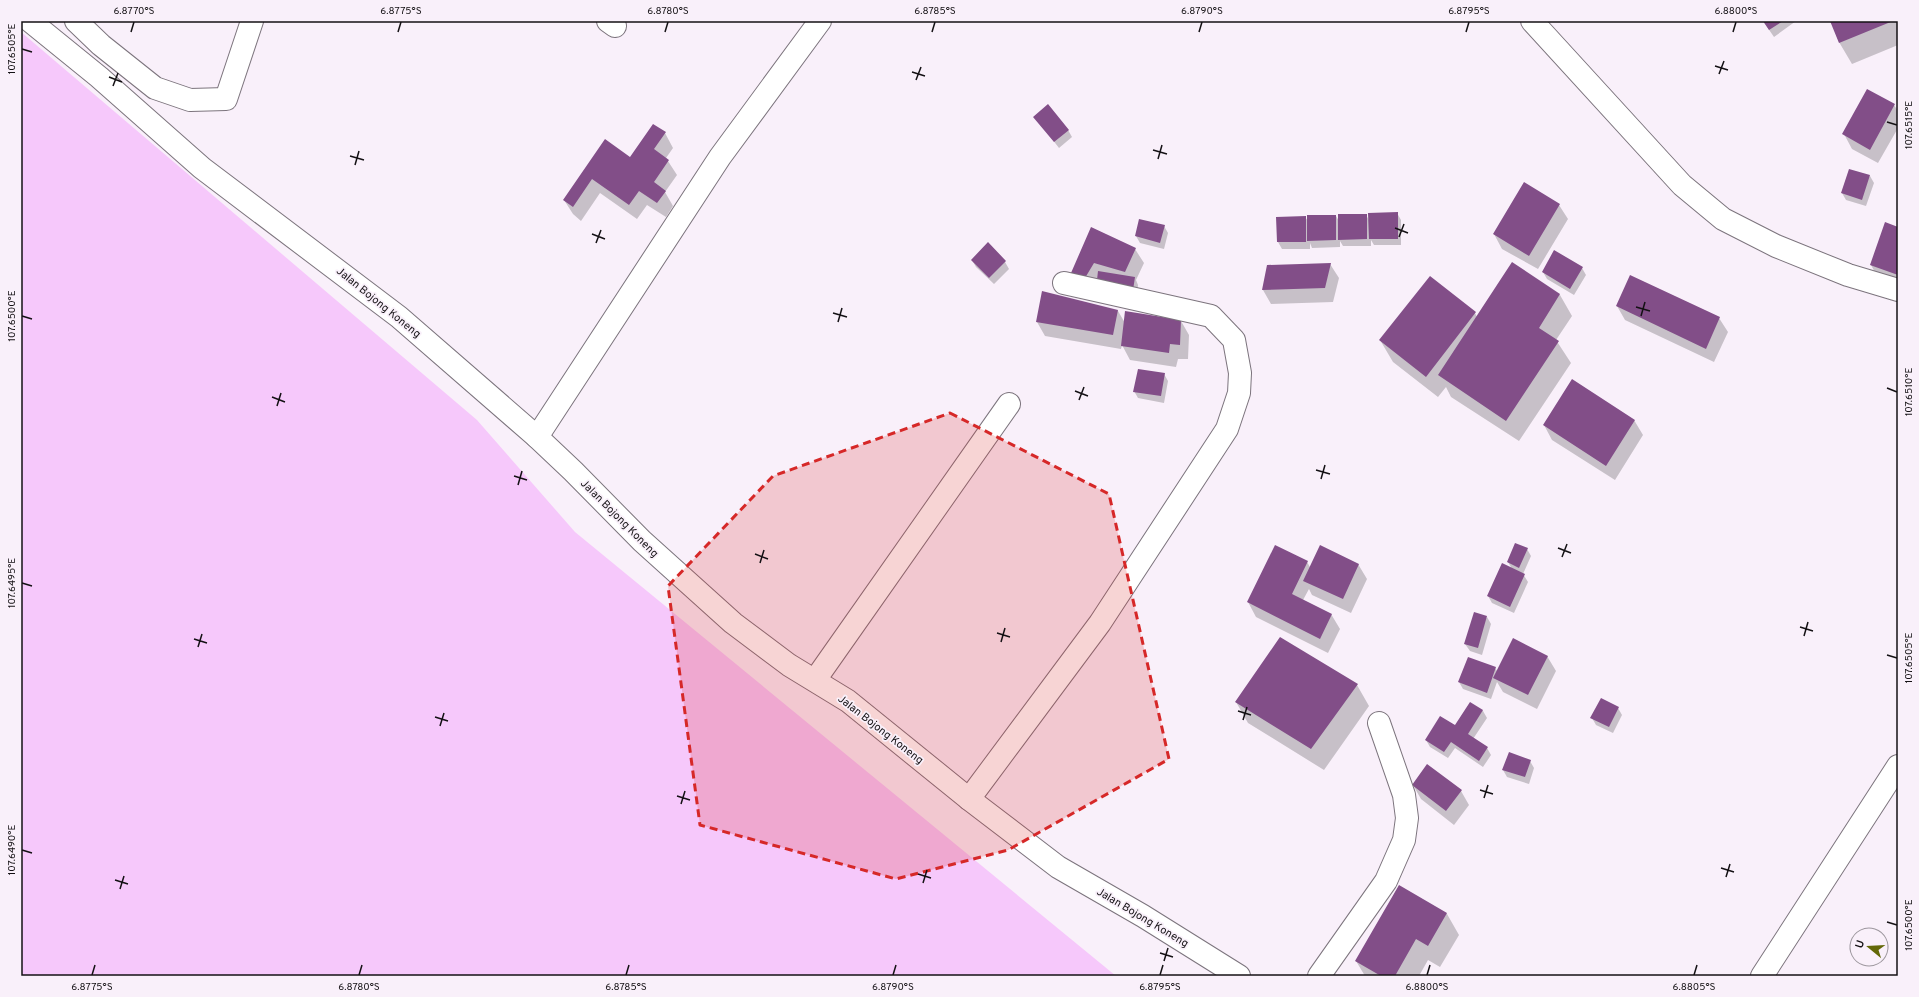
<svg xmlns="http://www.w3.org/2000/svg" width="1919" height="997" viewBox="0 0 1919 997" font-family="Overpass,sans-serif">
  <rect width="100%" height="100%" fill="#f9f0fa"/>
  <path fill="#f6c8fb" d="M 21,32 L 477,420 L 575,532 L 1116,976 L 21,976 Z"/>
  <path fill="#0003" d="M 1763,21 L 1796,21 L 1774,37 Z
    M 1831,21 L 1898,21 L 1898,45 L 1852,64 L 1839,42 Z
    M 1894,105 L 1898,111 L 1898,128 L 1878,163 L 1852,149 L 1844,134 Z
    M 1035,117 L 1068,130 L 1072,137 L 1059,148 Z
    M 665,133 L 673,148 L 666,158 L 677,175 L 665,192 L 673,206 L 666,217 L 647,205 L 637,219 L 600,193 L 581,221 L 573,214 L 564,200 L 605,141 L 631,159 Z
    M 1870,176 L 1874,183 L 1866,206 L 1846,200 L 1842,193 Z
    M 1524,184 L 1559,205 L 1568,219 L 1538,269 L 1502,249 L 1494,234 Z
    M 1397,213 L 1401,220 L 1401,245 L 1374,245 L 1371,240 L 1371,246 L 1343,246 L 1340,241 L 1340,247 L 1312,248 L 1310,243 L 1310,249 L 1282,249 L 1278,242 L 1277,218 L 1305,217 L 1308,221 L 1336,216 L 1339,221 L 1366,215 L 1369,220 Z
    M 1164,226 L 1168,233 L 1164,249 L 1140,243 L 1136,236 Z
    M 1092,228 L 1135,249 L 1144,263 L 1136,280 L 1138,285 L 1136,304 L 1080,288 L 1072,273 Z
    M 1898,228 L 1898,287 L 1879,280 L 1871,265 Z
    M 988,244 L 1005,262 L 1009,269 L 994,284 L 976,267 L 972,260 Z
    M 1330,264 L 1339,278 L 1333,302 L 1271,304 L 1263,290 L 1268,266 Z
    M 1512,264 L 1560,295 L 1572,316 L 1556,340 L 1571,363 L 1519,441 L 1451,397 L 1446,387 L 1438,397 L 1393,362 L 1380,340 L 1475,313 L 1477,317 Z
    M 1582,268 L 1586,275 L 1574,295 L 1547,279 L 1543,272 Z
    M 1617,306 L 1719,318 L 1728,332 L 1714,362 L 1625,320 Z
    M 1118,311 L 1125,323 L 1181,321 L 1189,335 L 1188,359 L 1178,359 L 1176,367 L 1130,360 L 1122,345 L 1121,349 L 1045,336 L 1037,322 Z
    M 1164,374 L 1168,381 L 1164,403 L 1138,398 L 1134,391 Z
    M 1634,420 L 1643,435 L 1615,480 L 1552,440 L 1544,425 Z
    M 1527,549 L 1531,556 L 1523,574 L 1528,582 L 1514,613 L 1492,603 L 1488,596 L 1512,569 L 1508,562 Z
    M 1307,562 L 1310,567 L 1358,564 L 1367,579 L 1351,613 L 1312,595 L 1309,589 L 1303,600 L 1331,614 L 1340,629 L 1328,653 L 1256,617 L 1248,602 Z
    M 1487,617 L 1491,624 L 1482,655 L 1470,651 L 1465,644 Z
    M 1547,656 L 1556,671 L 1537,709 L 1503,692 L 1497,682 L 1491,699 L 1463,689 L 1459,682 L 1495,668 L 1498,672 Z
    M 1357,685 L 1369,706 L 1324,770 L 1248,723 L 1236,702 Z
    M 1470,703 L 1483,711 L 1487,718 L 1473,739 L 1487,748 L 1491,755 L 1483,767 L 1455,748 L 1448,758 L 1430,747 L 1426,740 L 1455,726 Z
    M 1618,708 L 1622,715 L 1613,733 L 1596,725 L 1592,718 Z
    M 1530,761 L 1534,768 L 1529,784 L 1507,777 L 1503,770 Z
    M 1413,785 L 1461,791 L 1469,805 L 1454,825 L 1421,799 Z
    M 1399,886 L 1447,914 L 1459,935 L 1440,967 L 1428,960 L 1419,976 L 1365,976 L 1356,961 Z"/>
  <path fill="#824e88" d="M 1763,21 L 1783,21 L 1769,30 Z
    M 1830,21 L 1893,21 L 1839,43 Z
    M 1867,89 L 1895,104 L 1870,150 L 1842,134 Z
    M 1048,104 L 1069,130 L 1054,142 L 1033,117 Z
    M 653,124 L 666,132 L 654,149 L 669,160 L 654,182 L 666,191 L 657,203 L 639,191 L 629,205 L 592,179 L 573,207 L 563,200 L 605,139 L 630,157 Z
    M 1849,169 L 1870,175 L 1862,200 L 1841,193 Z
    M 1524,182 L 1560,204 L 1529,256 L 1493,234 Z
    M 1398,212 L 1398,239 L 1369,239 L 1368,213 Z
    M 1338,214 L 1367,214 L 1367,239 L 1338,240 Z
    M 1307,215 L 1336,215 L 1336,240 L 1307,241 Z
    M 1306,216 L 1306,242 L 1277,242 L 1276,217 Z
    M 1139,219 L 1165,225 L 1160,243 L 1135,236 Z
    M 1885,222 L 1898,227 L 1898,275 L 1870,265 Z
    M 1091,227 L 1136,248 L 1125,272 L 1094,263 L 1085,278 L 1071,273 Z
    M 988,242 L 1006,261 L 989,278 L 971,260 Z
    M 1554,250 L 1583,267 L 1570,289 L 1542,272 Z
    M 1512,262 L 1560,294 L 1539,328 L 1559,341 L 1506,421 L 1438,375 Z
    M 1331,263 L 1325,288 L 1262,290 L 1267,265 Z
    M 1098,271 L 1135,277 L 1132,297 L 1096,289 Z
    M 1630,275 L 1720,317 L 1706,349 L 1616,306 Z
    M 1430,276 L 1476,312 L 1426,377 L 1379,340 Z
    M 1042,291 L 1118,310 L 1113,335 L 1036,322 Z
    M 1125,311 L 1181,320 L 1180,345 L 1170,344 L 1169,353 L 1121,346 Z
    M 1138,369 L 1165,373 L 1161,396 L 1133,392 Z
    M 1572,379 L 1635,420 L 1606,466 L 1543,425 Z
    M 1515,543 L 1528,548 L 1519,568 L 1507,562 Z
    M 1275,545 L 1308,561 L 1292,594 L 1332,614 L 1320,639 L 1247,602 Z
    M 1320,545 L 1359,564 L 1343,599 L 1303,581 Z
    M 1502,563 L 1525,574 L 1510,607 L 1487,596 Z
    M 1474,612 L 1487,616 L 1478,648 L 1464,644 Z
    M 1280,637 L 1358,684 L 1311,749 L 1235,702 Z
    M 1513,638 L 1548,656 L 1528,695 L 1493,678 Z
    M 1468,657 L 1496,667 L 1487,693 L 1458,682 Z
    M 1601,698 L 1619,707 L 1609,727 L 1590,718 Z
    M 1470,702 L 1483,710 L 1468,734 L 1488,747 L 1479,761 L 1451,742 L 1444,752 L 1425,740 L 1440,716 L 1455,725 Z
    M 1509,752 L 1531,760 L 1525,777 L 1502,770 Z
    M 1427,764 L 1462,790 L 1446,811 L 1412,785 Z
    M 1399,885 L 1447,913 L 1428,946 L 1416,939 L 1395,976 L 1381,976 L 1355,961 Z"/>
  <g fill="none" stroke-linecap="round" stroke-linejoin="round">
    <g stroke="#7c747d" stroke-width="24">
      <path id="street" d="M 76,21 L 101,45 L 155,88 L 190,100 L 226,99 L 252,21
        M 608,21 L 615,26
        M 1532,21 L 1682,185 L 1723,219 L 1776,246 L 1848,275 L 1898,290
        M 537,437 L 720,157 L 820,21
        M 815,680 L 1009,404
        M 969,799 L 1100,623 L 1227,429 L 1239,393 L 1240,373 L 1234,340 L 1211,316 L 1064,283
        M 1319,976 L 1386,881 L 1404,840 L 1407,818 L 1404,795 L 1379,723
        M 1762,976 L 1898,766"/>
    </g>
    <g stroke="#7c747d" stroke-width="24">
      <path id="secondary" d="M 30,21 L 99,77 L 202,168 L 399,317 L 537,437 L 573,471 L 642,541 L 733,623 L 789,665 L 848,701 L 969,799 L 1058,867 L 1143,916 L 1239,976"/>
    </g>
    <use href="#street" stroke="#fff" stroke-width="22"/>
    <use href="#secondary" stroke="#fff" stroke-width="22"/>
  </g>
  <path fill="#d62828" fill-opacity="0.2" stroke="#d62828" stroke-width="3" stroke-dasharray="8 5" stroke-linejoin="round" d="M 950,413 L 1109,494 L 1169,759 L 1008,850 L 896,879 L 700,825 L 668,586 L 773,476 Z"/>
  <path fill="none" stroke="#141114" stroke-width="1.5" d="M 131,32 L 134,22M 398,32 L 401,22M 665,32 L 668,22M 932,32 L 935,22M 1199,32 L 1202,22M 1466,32 L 1469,22M 1733,32 L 1736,22M 22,49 L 32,52M 1715,66 L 1728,70M 912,72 L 925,76M 1719,74 L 1724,61M 109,77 L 122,82M 916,80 L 921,67M 113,86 L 118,73M 1887,122 L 1897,125M 1153,150 L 1167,154M 350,156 L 364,160M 1158,159 L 1162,145M 355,165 L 359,151M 1395,228 L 1408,233M 592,234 L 605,239M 1399,237 L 1404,224M 596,243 L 601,230M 1636,307 L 1650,311M 833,313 L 847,317M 22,316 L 32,319M 1641,316 L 1645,302M 838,322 L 842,308M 1887,388 L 1897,392M 1075,391 L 1088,396M 272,397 L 285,402M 1079,400 L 1084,387M 277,406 L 281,393M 1316,470 L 1330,474M 514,476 L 527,480M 1321,479 L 1325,465M 518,485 L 522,471M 1558,548 L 1571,553M 755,554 L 768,559M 1562,557 L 1567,544M 760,563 L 764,550M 22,583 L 32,586M 1800,627 L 1813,631M 997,633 L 1010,637M 1804,636 L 1808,622M 194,639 L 207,643M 1001,642 L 1005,628M 198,647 L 202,634M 1887,655 L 1897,658M 1238,711 L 1251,715M 435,717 L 448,721M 1243,720 L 1247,707M 440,726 L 444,713M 1480,790 L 1493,794M 677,796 L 690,800M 1484,798 L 1488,785M 681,804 L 685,791M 22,850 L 32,853M 1721,868 L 1734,872M 918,874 L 931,878M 1726,877 L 1730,864M 115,880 L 128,884M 923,883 L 927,870M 120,889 L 124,876M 1887,922 L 1897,925M 1160,953 L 1173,957M 1164,961 L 1168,948M 92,975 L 95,965M 359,975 L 362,965M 626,975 L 629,965M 893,975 L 896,965M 1160,975 L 1163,965M 1427,975 L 1430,965M 1694,975 L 1697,965"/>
  <g text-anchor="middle" stroke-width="3.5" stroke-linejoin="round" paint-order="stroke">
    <g font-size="11" fill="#141114" stroke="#f9f0fa">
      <text transform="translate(379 302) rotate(39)" y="4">Jalan Bojong Koneng</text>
      <text transform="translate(620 518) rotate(45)" y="4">Jalan Bojong Koneng</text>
      <text transform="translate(881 729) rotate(38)" y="4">Jalan Bojong Koneng</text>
      <text transform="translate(1143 917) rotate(31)" y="4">Jalan Bojong Koneng</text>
    </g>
  </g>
  <rect width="1919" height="997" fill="none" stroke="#f9f0fa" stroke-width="44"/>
  <g transform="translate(1869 947) rotate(288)"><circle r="19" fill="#f9f0fa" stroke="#9d979e"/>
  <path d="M0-3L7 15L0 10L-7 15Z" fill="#636808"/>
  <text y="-6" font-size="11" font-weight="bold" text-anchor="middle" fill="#141114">U</text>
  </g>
  <rect x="22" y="22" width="1875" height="953" fill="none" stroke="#141114" stroke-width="1.5"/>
  <g font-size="10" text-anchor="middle" fill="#141114">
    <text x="134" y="14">6.8770°S</text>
    <text x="401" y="14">6.8775°S</text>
    <text x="668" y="14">6.8780°S</text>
    <text x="935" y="14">6.8785°S</text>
    <text x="1202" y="14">6.8790°S</text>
    <text x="1469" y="14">6.8795°S</text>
    <text x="1736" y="14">6.8800°S</text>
    <text transform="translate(11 49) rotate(-90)" y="4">107.6505°E</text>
    <text transform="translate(1908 125) rotate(-90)" y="4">107.6515°E</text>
    <text transform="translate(11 316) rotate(-90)" y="4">107.6500°E</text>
    <text transform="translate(1908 392) rotate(-90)" y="4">107.6510°E</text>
    <text transform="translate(11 583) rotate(-90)" y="4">107.6495°E</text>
    <text transform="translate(1908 658) rotate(-90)" y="4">107.6505°E</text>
    <text transform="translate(11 850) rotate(-90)" y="4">107.6490°E</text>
    <text transform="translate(1908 925) rotate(-90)" y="4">107.6500°E</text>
    <text x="92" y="990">6.8775°S</text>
    <text x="359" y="990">6.8780°S</text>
    <text x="626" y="990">6.8785°S</text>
    <text x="893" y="990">6.8790°S</text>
    <text x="1160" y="990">6.8795°S</text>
    <text x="1427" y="990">6.8800°S</text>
    <text x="1694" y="990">6.8805°S</text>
  </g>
</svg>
